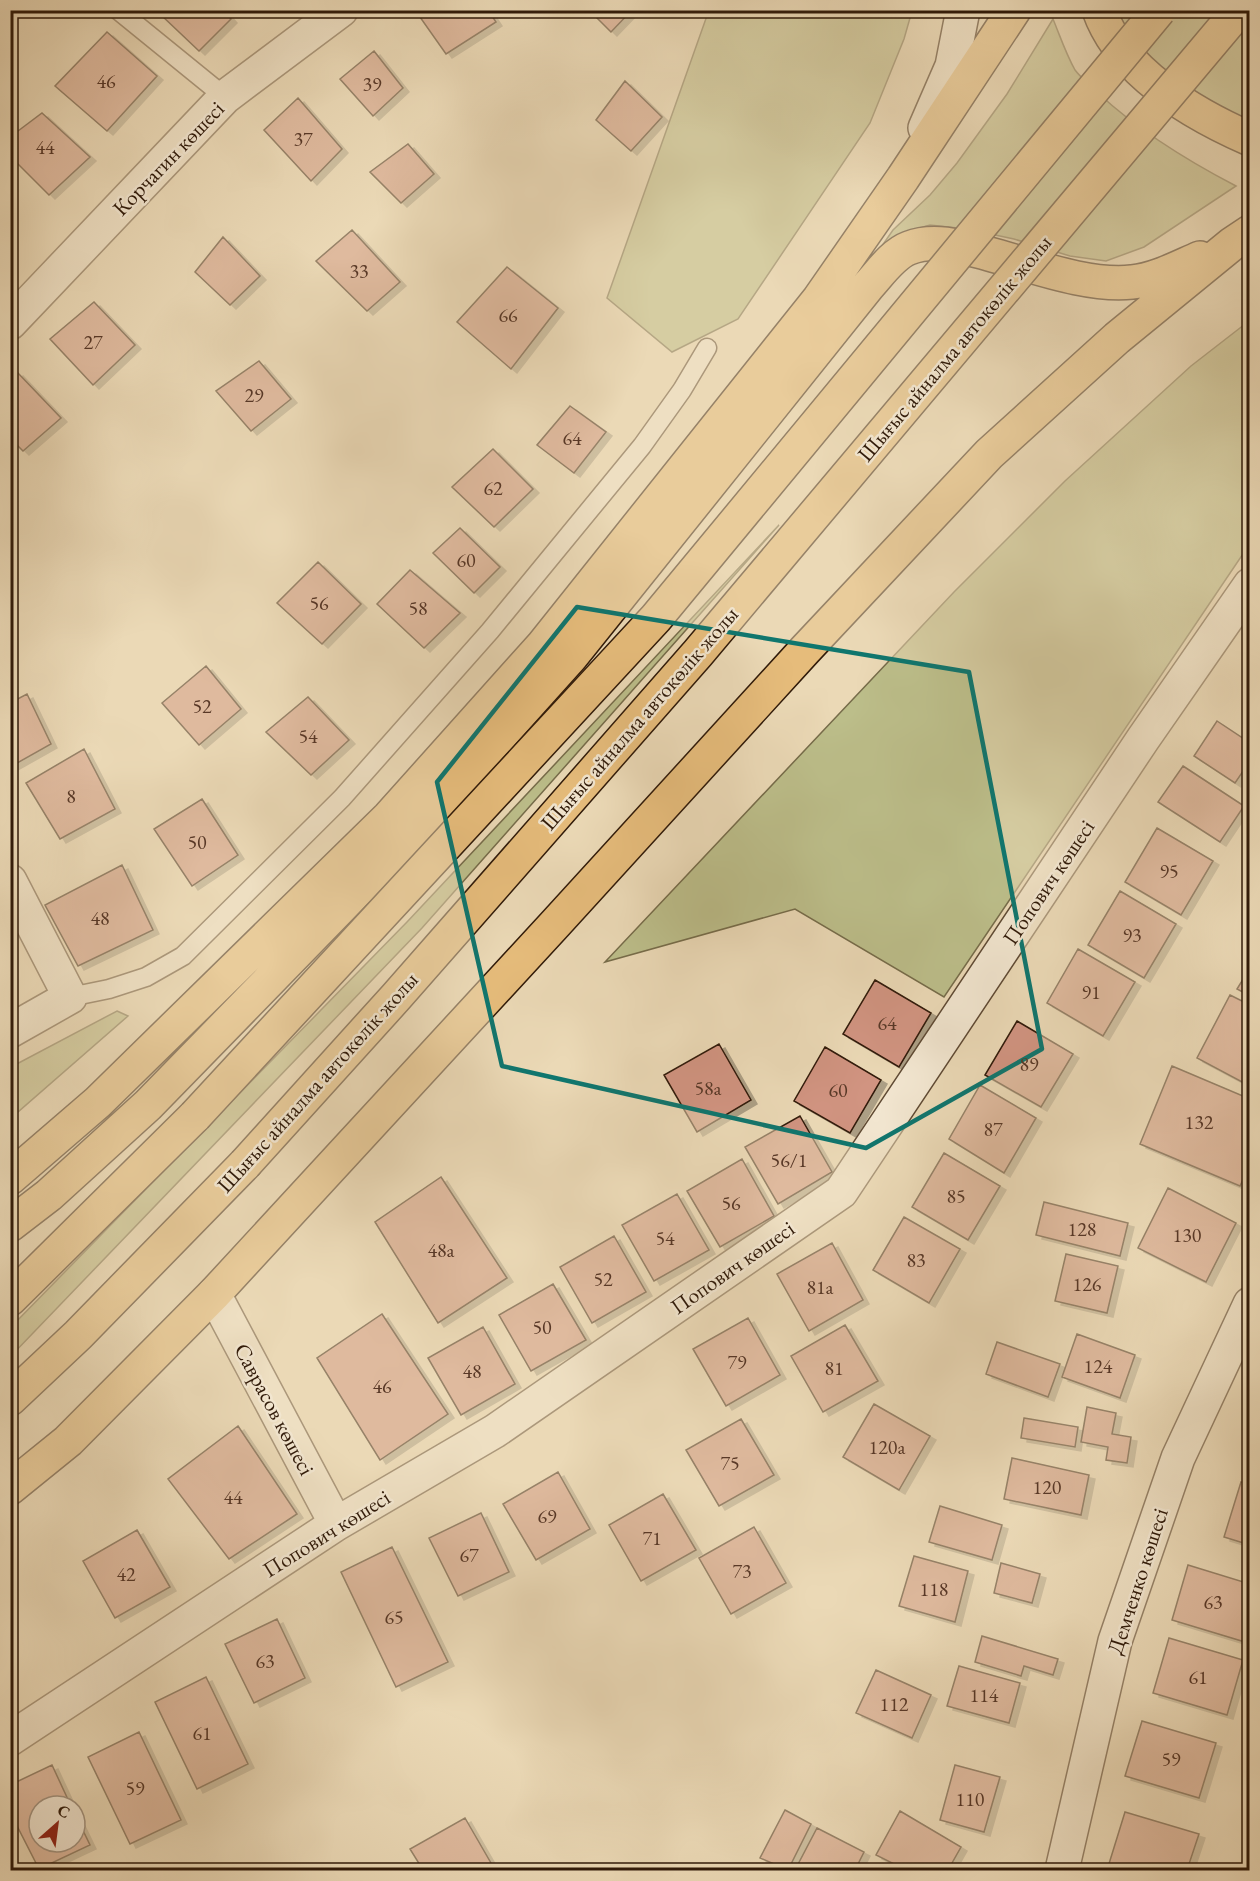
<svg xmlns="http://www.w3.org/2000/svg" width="1260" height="1881" viewBox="0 0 1260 1881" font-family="'EB Garamond',serif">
  <defs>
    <filter id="shadow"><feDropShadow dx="6" dy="4" stdDeviation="0" flood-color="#0004"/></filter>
  </defs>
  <rect width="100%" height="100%" fill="#ebd9b6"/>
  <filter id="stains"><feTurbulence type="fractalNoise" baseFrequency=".00333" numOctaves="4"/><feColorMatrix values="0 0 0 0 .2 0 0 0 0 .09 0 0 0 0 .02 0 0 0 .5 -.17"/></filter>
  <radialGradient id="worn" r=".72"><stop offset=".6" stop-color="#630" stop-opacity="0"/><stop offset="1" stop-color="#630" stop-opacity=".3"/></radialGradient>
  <path fill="#bcbe8a" stroke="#766c4a" stroke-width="1.5" d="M 709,10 L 912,11 L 904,39 L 870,123 L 738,319 L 672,352 L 607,298 Z
    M 1115,11 L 1249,11 L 1249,119 C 1208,108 1151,65 1126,31 C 1122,25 1119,17 1115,11 Z
    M 1053,19 C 1060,36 1066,54 1075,70 C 1081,78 1091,86 1098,93 C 1139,131 1186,160 1236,186 L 1144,247 L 1106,261 L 1070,256 L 1014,239 L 967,229 L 930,225 L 902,233 L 877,253 L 893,230 L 930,195 L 957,163 L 1007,94 Z
    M 1249,321 L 1249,545 L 944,997 L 795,909 L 605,962 L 954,592 L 1065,481 L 1191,366 Z
    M 779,525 L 422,928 L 11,1356 L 11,1327 L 407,922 Z
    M 117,1011 L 128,1016 L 11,1118 L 11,1067 Z"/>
  <path fill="#d19481" stroke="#301a09" stroke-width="1.5" filter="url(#shadow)" d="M 164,10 L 223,10 L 231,19 L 199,51 L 160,14 Z
    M 415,10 L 488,10 L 496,22 L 446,54 Z
    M 589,10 L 632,10 L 611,32 Z
    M 107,32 L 157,76 L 107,131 L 55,86 Z
    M 374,51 L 403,88 L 373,116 L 340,79 Z
    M 625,81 L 662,117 L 631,151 L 596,120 Z
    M 298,98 L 342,149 L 311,181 L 264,130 Z
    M 42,113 L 90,157 L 49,195 L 10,156 L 10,137 Z
    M 408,144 L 434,174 L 401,203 L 370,172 Z
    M 352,230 L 400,282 L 367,311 L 316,261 Z
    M 223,237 L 260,276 L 230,305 L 195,272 Z
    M 507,267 L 558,308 L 511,369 L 457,322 Z
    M 94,302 L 135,345 L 93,385 L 50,339 Z
    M 259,361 L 291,399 L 251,431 L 216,391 Z
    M 17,372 L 61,418 L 23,451 L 10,438 L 10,378 Z
    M 570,406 L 606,432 L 574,473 L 537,445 Z
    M 493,449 L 533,489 L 494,527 L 452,487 Z
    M 460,528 L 500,567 L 474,593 L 433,553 Z
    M 318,562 L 361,604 L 322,644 L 277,603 Z
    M 410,570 L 460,613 L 424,648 L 377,604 Z
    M 206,666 L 241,709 L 199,745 L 162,703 Z
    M 27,694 L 51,744 L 10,767 L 10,703 Z
    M 308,697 L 349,740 L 311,775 L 266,732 Z
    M 1217,721 L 1250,743 L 1250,761 L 1235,783 L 1194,756 Z
    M 84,749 L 115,809 L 60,839 L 26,783 Z
    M 1183,766 L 1244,806 L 1220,842 L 1158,802 Z
    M 202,799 L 238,855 L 192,886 L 154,829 Z
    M 1157,828 L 1213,861 L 1181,915 L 1125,882 Z
    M 122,865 L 153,930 L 78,966 L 45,905 Z
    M 1120,891 L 1176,924 L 1144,978 L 1088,945 Z
    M 1078,949 L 1135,982 L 1103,1036 L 1047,1003 Z
    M 1250,968 L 1250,996 L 1237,989 Z
    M 875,980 L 931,1013 L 899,1067 L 843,1034 Z
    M 1230,995 L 1250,1005 L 1250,1072 L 1244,1083 L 1197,1058 Z
    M 1017,1021 L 1073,1054 L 1041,1107 L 985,1075 Z
    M 719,1044 L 751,1100 L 697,1132 L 664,1075 Z
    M 825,1047 L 881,1080 L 850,1133 L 794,1101 Z
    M 1172,1066 L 1250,1099 L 1250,1164 L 1240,1186 L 1140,1144 Z
    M 980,1085 L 1036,1118 L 1004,1173 L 949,1139 Z
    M 800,1116 L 832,1172 L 778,1204 L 745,1147 Z
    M 944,1153 L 1000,1186 L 968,1240 L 912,1207 Z
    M 742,1159 L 774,1216 L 720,1247 L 687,1191 Z
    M 441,1177 L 507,1278 L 438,1323 L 375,1222 Z
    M 1168,1188 L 1236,1223 L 1206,1282 L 1138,1248 Z
    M 677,1194 L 709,1250 L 654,1281 L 622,1225 Z
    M 1044,1202 L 1128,1223 L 1120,1256 L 1036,1235 Z
    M 904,1217 L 960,1249 L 929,1303 L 873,1270 Z
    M 614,1236 L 646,1292 L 592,1323 L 560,1267 Z
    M 832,1243 L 863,1300 L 809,1331 L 777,1274 Z
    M 1066,1254 L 1118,1266 L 1107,1313 L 1055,1301 Z
    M 553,1284 L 586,1340 L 531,1371 L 499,1315 Z
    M 382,1314 L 448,1414 L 380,1460 L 317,1358 Z
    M 748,1318 L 780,1375 L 726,1406 L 693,1349 Z
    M 845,1325 L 878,1381 L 823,1412 L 791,1356 Z
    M 483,1327 L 515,1384 L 461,1415 L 428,1358 Z
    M 1077,1334 L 1135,1355 L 1120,1398 L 1062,1377 Z
    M 997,1342 L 1060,1364 L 1048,1397 L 986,1374 Z
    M 874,1404 L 930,1436 L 899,1490 L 843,1457 Z
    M 1087,1407 L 1116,1413 L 1112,1434 L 1131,1437 L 1127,1463 L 1106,1460 L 1108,1447 L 1081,1442 Z
    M 1024,1418 L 1078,1427 L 1075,1447 L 1021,1438 Z
    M 741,1419 L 774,1475 L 719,1506 L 686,1450 Z
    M 238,1426 L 297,1514 L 229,1559 L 168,1479 Z
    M 1012,1458 L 1089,1475 L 1081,1515 L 1004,1499 Z
    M 558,1472 L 590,1529 L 536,1560 L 503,1504 Z
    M 1241,1482 L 1250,1485 L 1250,1545 L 1224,1537 Z
    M 663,1494 L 696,1550 L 641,1581 L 609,1525 Z
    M 940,1506 L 1002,1525 L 992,1560 L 929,1542 Z
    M 481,1513 L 509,1572 L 458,1596 L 429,1538 Z
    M 754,1527 L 786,1583 L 731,1614 L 699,1558 Z
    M 137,1530 L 170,1587 L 115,1618 L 83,1561 Z
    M 392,1547 L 448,1662 L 396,1687 L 341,1572 Z
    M 914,1556 L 968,1571 L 955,1622 L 899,1606 Z
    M 1001,1563 L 1040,1574 L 1032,1603 L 994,1593 Z
    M 1188,1565 L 1250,1584 L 1250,1628 L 1245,1642 L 1172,1620 Z
    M 277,1619 L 305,1678 L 254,1703 L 225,1644 Z
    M 982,1636 L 1058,1659 L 1053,1675 L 1024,1666 L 1021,1676 L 975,1662 Z
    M 1169,1638 L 1243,1660 L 1227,1715 L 1153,1693 Z
    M 959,1666 L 1020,1683 L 1009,1723 L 947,1706 Z
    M 876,1670 L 931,1695 L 912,1738 L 856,1713 Z
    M 206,1677 L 248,1764 L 197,1789 L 155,1702 Z
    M 1142,1721 L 1216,1743 L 1199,1798 L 1125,1776 Z
    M 139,1732 L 181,1820 L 130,1844 L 88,1757 Z
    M 52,1765 L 71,1806 L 39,1806 L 39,1842 L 75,1842 L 75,1814 L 90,1845 L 39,1869 L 10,1812 L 10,1785 Z
    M 955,1765 L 1000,1777 L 984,1832 L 940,1820 Z
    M 785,1810 L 811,1824 L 788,1870 L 760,1858 Z
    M 900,1811 L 961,1847 L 948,1870 L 906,1870 L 876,1855 Z
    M 1125,1812 L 1199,1834 L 1187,1870 L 1120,1870 L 1108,1867 Z
    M 465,1818 L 495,1870 L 423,1870 L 410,1849 Z
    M 817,1828 L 864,1852 L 855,1870 L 795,1870 Z"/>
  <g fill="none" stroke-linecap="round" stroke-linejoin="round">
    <g stroke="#5f4a34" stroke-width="21">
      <path id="lane" d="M 118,10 L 225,97
        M 70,997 L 109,989 L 146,977 L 183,956 L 342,798 L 490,631 L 642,446 L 682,390 L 707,348"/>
    </g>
    <g stroke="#5f4a34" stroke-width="36">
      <path id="street" d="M 10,323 L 225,97 L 341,10
        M 10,881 L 70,997 L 10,1031
        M 214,1294 L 336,1524
        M 10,1739 L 336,1524 L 495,1431 L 841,1192 L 1143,739 L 1250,585"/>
    </g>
    <g stroke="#301a09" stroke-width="36">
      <path id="secondary" d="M 925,128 L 952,66 L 963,10
        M 1062,1870 L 1115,1641 L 1178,1458 L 1250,1304"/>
    </g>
    <g stroke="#301a09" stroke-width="36">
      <path id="primary" d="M 1099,10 C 1121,72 1193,114 1250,139
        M 10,1178 L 98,1102 L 389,817 L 543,645 L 819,299 L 903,178 L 1014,10
        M 10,1225 L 49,1195 L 148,1105 L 412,834 L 571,657 L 869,285 C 880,273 893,254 909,248 C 935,238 963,247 989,254 C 1031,265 1088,287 1132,282 C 1155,280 1179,267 1200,258
        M 10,1299 L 195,1116
        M 10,1399 L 78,1335 L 245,1164
        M 10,1488 L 68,1441 L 214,1294 L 556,923 L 805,650 L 989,454 L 1117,338 L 1232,244 L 1250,232"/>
    </g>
    <use href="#lane" stroke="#f2e6d0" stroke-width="18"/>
    <use href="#street" stroke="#f2e6d0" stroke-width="33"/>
    <use href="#secondary" stroke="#f2e6d0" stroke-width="33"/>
    <use href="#primary" stroke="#e6bc7b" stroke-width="33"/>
    <g stroke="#301a09" stroke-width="36" stroke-linecap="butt">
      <path id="primary-bridge" d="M 195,1116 L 656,618 L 1159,10
        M 245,1164 L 396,997 L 698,653 L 1239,10"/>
    </g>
    <use href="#primary-bridge" stroke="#e6bc7b" stroke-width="33"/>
  </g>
  <path d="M0 0H1260V1881H0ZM 577,607 L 969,672 L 1042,1049 L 866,1148 L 502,1066 L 437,782 Z" fill="#ebd9b6" fill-opacity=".55" fill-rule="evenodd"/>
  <path fill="none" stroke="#0f766e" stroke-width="4.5" stroke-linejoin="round" d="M 577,607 L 969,672 L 1042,1049 L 866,1148 L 502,1066 L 437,782 Z"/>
  <g text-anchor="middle" stroke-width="5" stroke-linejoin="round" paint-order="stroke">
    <g font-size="20" fill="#583827">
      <text x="106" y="88">46</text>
      <text x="372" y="91">39</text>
      <text x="303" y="146">37</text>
      <text x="45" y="154">44</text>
      <text x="359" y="278">33</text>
      <text x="508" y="322">66</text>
      <text x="93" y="349">27</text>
      <text x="254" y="402">29</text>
      <text x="572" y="445">64</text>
      <text x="493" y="495">62</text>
      <text x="466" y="567">60</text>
      <text x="319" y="610">56</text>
      <text x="418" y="615">58</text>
      <text x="202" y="713">52</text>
      <text x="308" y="743">54</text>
      <text x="71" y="803">8</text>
      <text x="197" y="849">50</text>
      <text x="1169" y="878">95</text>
      <text x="100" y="925">48</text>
      <text x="1132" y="942">93</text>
      <text x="1091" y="999">91</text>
      <text x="887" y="1030">64</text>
      <text x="1029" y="1071">89</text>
      <text x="708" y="1095">58а</text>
      <text x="838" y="1097">60</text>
      <text x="1199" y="1129">132</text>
      <text x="993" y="1136">87</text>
      <text x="789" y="1167">56/1</text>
      <text x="956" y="1203">85</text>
      <text x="731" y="1210">56</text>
      <text x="1082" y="1236">128</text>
      <text x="1187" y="1242">130</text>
      <text x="665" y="1245">54</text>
      <text x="441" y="1257">48а</text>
      <text x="916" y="1267">83</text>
      <text x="603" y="1286">52</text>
      <text x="1087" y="1291">126</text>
      <text x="820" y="1294">81а</text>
      <text x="542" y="1334">50</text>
      <text x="737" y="1369">79</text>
      <text x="1098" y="1373">124</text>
      <text x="834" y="1375">81</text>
      <text x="472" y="1378">48</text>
      <text x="382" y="1393">46</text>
      <text x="887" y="1454">120а</text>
      <text x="730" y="1470">75</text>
      <text x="1047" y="1494">120</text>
      <text x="233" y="1504">44</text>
      <text x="547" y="1523">69</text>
      <text x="652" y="1545">71</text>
      <text x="469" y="1562">67</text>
      <text x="742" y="1578">73</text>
      <text x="126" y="1581">42</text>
      <text x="934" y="1596">118</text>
      <text x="1213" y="1609">63</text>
      <text x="394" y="1624">65</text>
      <text x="265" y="1668">63</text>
      <text x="1198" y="1684">61</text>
      <text x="984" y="1702">114</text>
      <text x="894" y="1711">112</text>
      <text x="202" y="1740">61</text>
      <text x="1171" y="1766">59</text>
      <text x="135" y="1795">59</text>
      <text x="970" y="1806">110</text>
    </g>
    <g font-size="22" fill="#301a09" stroke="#f2e6d0">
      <text transform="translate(168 158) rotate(-46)" y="8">Корчагин көшесі</text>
      <text transform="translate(954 348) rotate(-50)" y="8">Шығыс айналма автокөлік жолы</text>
      <text transform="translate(639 718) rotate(-49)" y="8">Шығыс айналма автокөлік жолы</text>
      <text transform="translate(1048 882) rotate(-56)" y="8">Попович көшесі</text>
      <text transform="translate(317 1082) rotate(-48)" y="8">Шығыс айналма автокөлік жолы</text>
      <text transform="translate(732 1267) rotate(-35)" y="8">Попович көшесі</text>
      <text transform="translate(275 1409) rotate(62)" y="8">Саврасов көшесі</text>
      <text transform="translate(326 1533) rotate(-32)" y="8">Попович көшесі</text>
      <text transform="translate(1137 1581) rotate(-72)" y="8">Демченко көшесі</text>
    </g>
  </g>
  <rect width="1260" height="1881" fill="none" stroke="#ebd9b6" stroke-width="36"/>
  <rect x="12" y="12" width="1236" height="1857" fill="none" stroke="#301a09" stroke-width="3"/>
  <rect x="18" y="18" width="1224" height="1845" fill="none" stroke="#301a09" stroke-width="1.5"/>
  <g transform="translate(57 1824) rotate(28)"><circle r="28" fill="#f2e6d0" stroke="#a49480" stroke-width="1.5"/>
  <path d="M0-4.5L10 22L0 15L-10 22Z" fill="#8f2418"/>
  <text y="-9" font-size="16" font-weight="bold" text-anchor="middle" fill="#301a09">С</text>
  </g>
  <rect width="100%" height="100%" filter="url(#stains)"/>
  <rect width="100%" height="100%" fill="url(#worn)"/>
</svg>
